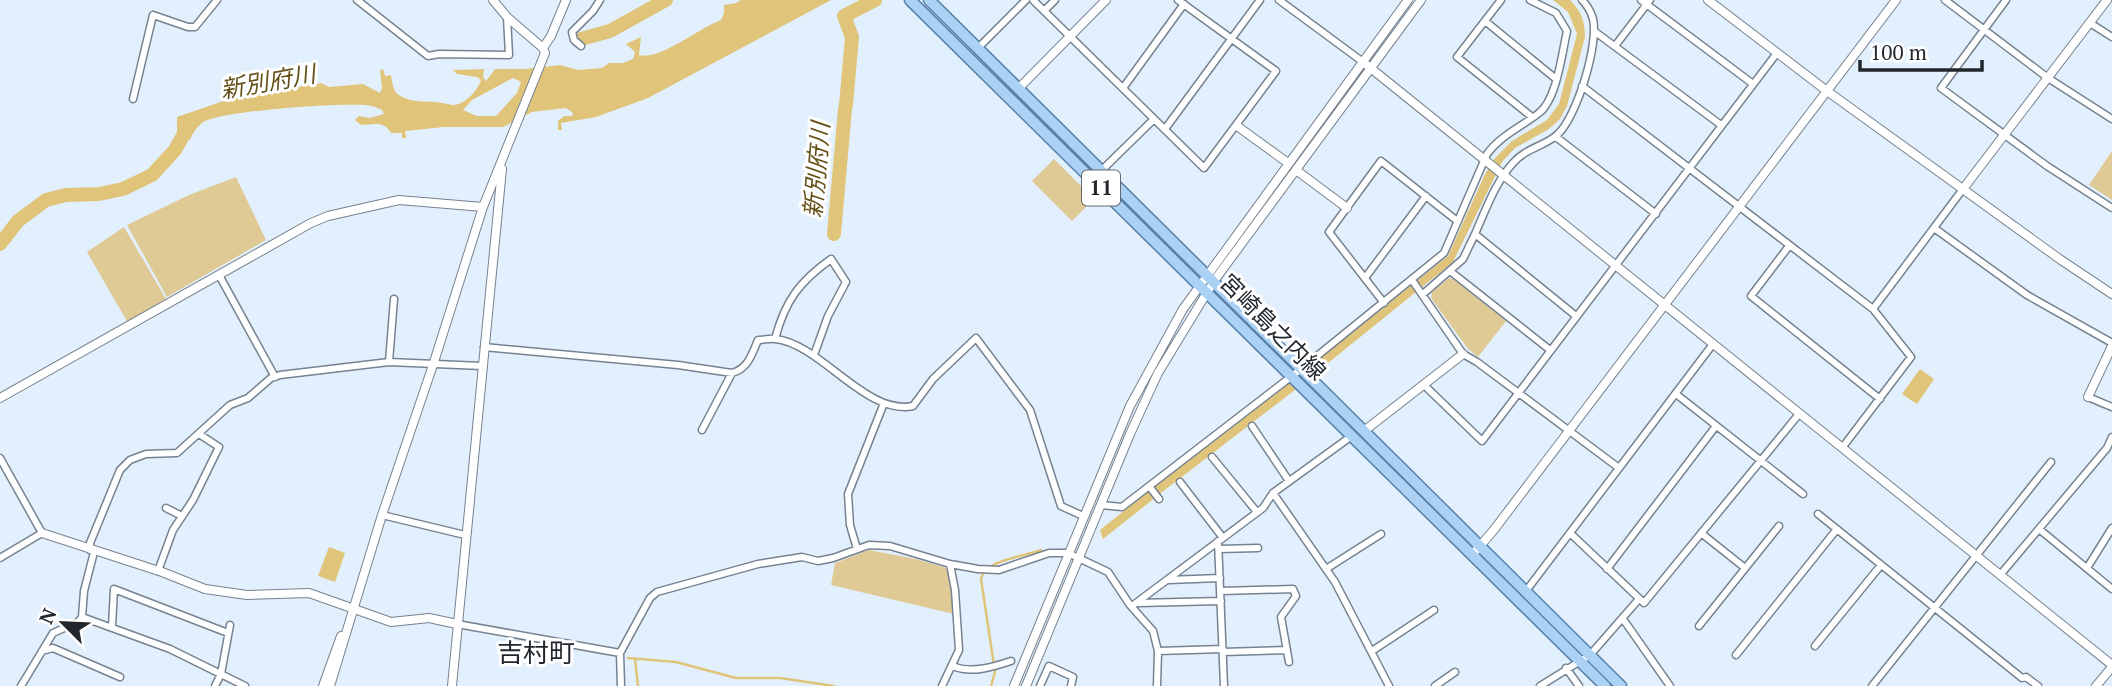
<svg xmlns="http://www.w3.org/2000/svg" width="2112" height="686" viewBox="0 0 2112 686" font-family="'PT Serif','Noto Sans JP',serif">
  <rect width="100%" height="100%" fill="#e2f0fe"/>
  <path fill="#dfca95" d="M 2112,151 L 2112,200 L 2089,185 Z
    M 1054,159 L 1087,192 L 1086,207 L 1072,221 L 1032,181 Z
    M 236,177 L 266,240 L 167,297 L 127,225 L 189,195 Z
    M 124,227 L 166,299 L 128,323 L 87,252 Z
    M 1449,278 L 1453,279 L 1506,321 L 1478,357 L 1468,349 L 1431,298 L 1432,292 Z
    M 869,550 L 916,559 L 946,568 L 951,582 L 954,614 L 831,585 L 835,563 Z"/>
  <path fill="#e0c479" fill-rule="evenodd" d="M 741,0 L 831,0 L 648,98 L 596,117 L 561,123 L 562,130 L 558,130 L 558,121 L 564,116 L 572,116 L 573,113 L 566,108 L 532,112 L 503,127 L 444,127 L 405,131 L 406,138 L 402,138 L 402,133 L 391,133 C 384,120 373,125 361,125 L 355,120 L 359,116 L 370,118 L 384,114 L 382,110 C 379,109 376,107 372,106 C 352,101 215,111 202,123 C 197,127 192,134 190,140 L 177,134 L 177,117 L 232,98 L 321,83 L 329,87 L 363,84 L 380,93 L 382,88 L 380,70 L 383,69 L 385,76 L 391,75 C 392,81 393,92 399,95 C 412,104 428,100 442,103 C 443,103 452,105 453,105 C 465,105 478,90 481,80 L 477,77 L 457,74 L 453,70 L 484,69 L 483,77 L 486,81 L 495,69 L 525,69 L 560,65 L 578,70 L 602,68 L 609,63 L 623,63 L 633,59 L 635,52 L 626,44 L 641,37 L 639,55 C 660,61 700,27 721,20 L 724,13 L 724,5 L 736,3 ZM 513,78 L 521,82 L 517,93 L 496,116 L 477,116 L 463,110 L 472,100 Z
    M 1553,0 L 1570,0 C 1581,11 1585,21 1585,37 L 1567,106 L 1560,119 L 1549,129 L 1515,148 L 1502,162 L 1453,262 L 1291,393 L 1157,496 L 1152,489 L 1273,396 L 1448,256 L 1485,174 L 1495,158 L 1512,141 L 1547,120 L 1559,104 L 1577,34 L 1568,12 Z
    M 1920,369 L 1934,379 L 1917,404 L 1902,394 Z
    M 1150,490 L 1156,497 L 1103,539 L 1100,530 Z
    M 329,547 L 345,553 L 335,582 L 318,576 Z"/>
  <g fill="none" stroke-linecap="round" stroke-linejoin="round">
    <path stroke="#e0c479" stroke-width="2.5" d="M 628,658 L 676,662 L 736,678 L 780,678 L 834,686
      M 635,659 L 638,686
      M 991,686 L 995,672 L 981,579 C 984,560 1023,557 1041,550"/>
    <path stroke="#e0c479" stroke-width="14" d="M 581,39 L 610,31 L 666,0
      M 846,105 L 852,37 L 844,16 L 875,0
      M 834,234 L 845,109
      M 0,244 L 18,221 L 46,200 L 66,195 L 99,194 L 123,189 L 152,175 L 175,150 L 190,123"/>
    <g stroke="#76828f" stroke-width="9">
      <path id="minor" d="M 357,0 L 428,56 L 439,54 L 509,55 L 507,17
        M 1033,0 L 1204,168 L 1276,71 L 1178,0
        M 1279,0 L 1363,62
        M 1501,0 L 1457,57 L 1532,117
        M 1641,0 L 1753,84
        M 1945,0 L 2048,78 L 2112,119
        M 2006,0 L 1941,88 L 2047,166 L 2112,208
        M 1044,11 L 1055,0
        M 1485,21 L 1556,79
        M 2090,23 L 2112,37
        M 1594,31 L 1721,125
        M 581,46 L 574,40 L 572,32 L 593,11 L 600,0
        M 1615,46 L 1650,0
        M 978,48 L 1026,0
        M 1582,86 L 1873,309 L 1911,357 L 1842,448
        M 1123,88 L 1184,4
        M 133,99 L 153,15 L 188,27 L 195,27 L 217,0
        M 1165,129 L 1260,0
        M 1556,137 L 1656,214
        M 1102,170 L 1154,119
        M 1934,228 L 2027,295 L 2112,343
        M 1475,234 C 1486,209 1495,183 1513,163 C 1527,147 1546,146 1558,134 C 1577,116 1599,44 1593,19 C 1591,12 1587,5 1582,0
        M 1789,246 L 1751,296 L 1880,399
        M 1450,271 L 1550,350
        M 219,275 L 275,377
        M 1365,278 L 1426,196
        M 1412,280 L 1463,354 L 1477,362 L 1619,468
        M 1423,294 L 1463,259 L 1475,234 L 1576,316
        M 1384,303 L 1329,232 L 1381,161 L 1456,220
        M 1873,309 L 1963,189
        M 775,339 C 785,301 799,282 831,259 L 846,282 L 828,316 L 814,355
        M 484,347 L 678,365 L 732,373 C 748,369 752,354 758,340 C 763,340 770,338 775,339 C 820,343 866,416 913,406 L 933,379 L 976,338 L 1030,410 L 1061,506 L 1083,516
        M 389,362 L 394,299
        M 1424,385 L 1482,441 L 1777,53
        M 1676,394 L 1803,494
        M 2088,397 L 2112,407
        M 1252,426 L 1289,481
        M 702,430 L 732,373
        M 1212,457 L 1257,512
        M 0,458 L 42,533 L 0,558
        M 1180,482 L 1223,538
        M 1149,486 L 1159,499
        M 1273,493 L 1335,582 L 1389,686
        M 1101,505 L 1122,507 L 1301,369 L 1444,253 L 1487,154 C 1501,135 1521,127 1539,113 C 1557,99 1562,53 1567,31 L 1556,13 L 1530,0
        M 166,508 L 182,516
        M 1818,514 L 2022,678 L 2026,677 L 2038,686
        M 382,515 L 465,535
        M 2039,529 L 2112,589
        M 1570,533 L 1644,603 L 1799,414
        M 1701,533 L 1745,568
        M 1218,541 L 1224,686
        M 857,549 L 850,525 L 848,494 L 884,403
        M 1219,549 L 1258,548
        M 90,550 L 90,543 L 120,470 L 130,460 L 146,454 L 177,453 L 230,405 L 248,398 L 271,378 L 280,375 L 389,362 L 482,366
        M 2087,568 L 2112,528
        M 1326,569 L 1381,534
        M 1607,569 L 1716,426
        M 158,571 L 173,530 L 193,500 L 219,447 L 199,434
        M 2000,575 L 2107,448 L 2112,437
        M 1168,580 L 1220,578
        M 1221,591 L 1293,589 L 1296,596 L 1281,617 L 1289,662
        M 1526,591 L 1713,344
        M 1138,603 L 1221,601
        M 1132,606 L 1263,508 L 1273,493 L 1353,435
        M 82,617 L 170,649 L 245,686
        M 1623,619 L 1670,686
        M 457,624 L 620,653
        M 1699,626 L 1779,526
        M 112,627 L 114,589 L 228,633
        M 1815,646 L 1881,565
        M 42,651 L 53,648 L 120,677
        M 1158,651 L 1223,649
        M 1372,651 L 1434,610
        M 1223,652 L 1287,650
        M 1736,655 L 1837,529
        M 953,666 C 971,674 993,667 1011,661
        M 1566,668 L 1579,686
        M 21,686 L 53,633 L 78,622 L 82,617 L 84,591 L 94,552
        M 215,686 L 221,674 L 230,625
        M 621,686 L 620,653 L 650,598 L 657,592 L 758,564 L 802,557 L 818,561 L 833,558 L 869,545 L 890,546 L 950,564 L 978,569 L 999,570 L 1049,553 L 1068,553 L 1108,572 L 1130,605 L 1153,631 L 1158,651 L 1157,686
        M 942,686 L 959,650 L 955,590 L 950,564
        M 1040,686 L 1049,666 L 1073,677 L 1071,686
        M 1435,686 L 1455,672
        M 1540,686 L 1590,655 L 1639,599
        M 1872,686 L 2051,462"/>
    </g>
    <g stroke="#76828f" stroke-width="10">
      <path id="tertiary" d="M 493,0 L 507,17 L 543,48
        M 1708,0 L 1827,91 L 2061,260 L 2112,294
        M 1363,62 L 2112,665
        M 1019,88 L 1106,0
        M 1237,126 L 1288,163
        M 1296,170 L 1347,208
        M 1963,189 L 2107,0
        M 2088,397 L 2112,346
        M 0,398 L 311,223 L 328,216 L 399,200 L 483,207
        M 1364,431 L 1463,354
        M 42,533 L 162,572 L 205,589 L 247,595 L 309,593 L 391,622 L 429,618 L 457,624
        M 1472,555 L 1493,531 L 1896,0
        M 323,686 L 341,636
        M 330,686 L 382,515 L 434,362 L 483,207 L 545,53 L 543,48 L 551,36 L 566,0
        M 452,686 L 502,169
        M 1014,686 L 1130,406 L 1183,309 L 1408,0
        M 1026,686 L 1130,434 L 1158,373 L 1214,281 L 1421,0
        M 2096,686 L 2112,667"/>
    </g>
    <g stroke="#5781a9" stroke-width="13">
      <path id="primary" d="M 910,0 L 1605,686
        M 929,0 L 1621,686"/>
    </g>
    <use href="#minor" stroke="#fff" stroke-width="6"/>
    <use href="#tertiary" stroke="#fff" stroke-width="8"/>
    <use href="#primary" stroke="#abd1f4" stroke-width="10"/>
  </g>
  <g text-anchor="middle" stroke-width="6" stroke-linejoin="round" paint-order="stroke">
    <rect fill="#fff" stroke="#64686c" stroke-width="2" x="1082" y="170.5" width="38" height="35" rx="5"/>
    <g font-size="21" font-weight="bold" fill="#22272d">
      <text x="1101" y="195">11</text>
    </g>
    <g font-size="23" fill="#22272d" stroke="#fff">
      <text transform="translate(1273 327) rotate(45)" y="8">宮崎島之内線</text>
    </g>
    <g font-size="24" font-style="italic" fill="#655119" stroke="#fff">
      <text transform="translate(268 82) rotate(-10)" y="8">新別府川</text>
      <text transform="translate(817 170) rotate(-85)" y="8">新別府川</text>
    </g>
    <g font-size="26" fill="#22272d" stroke="#fff">
      <text x="536" y="662">吉村町</text>
    </g>
  </g>
  <g transform="translate(63 623) rotate(294)" stroke="#ffffff" stroke-width="5" paint-order="stroke">
  <path d="M0-5L12 26L0 18L-12 26Z" fill="#22272d"/>
  <text y="-10" font-size="19" font-weight="bold" text-anchor="middle" fill="#22272d">N</text>
  </g>
  <path d="M1860 60v10h122v-10" fill="none" stroke="#22272d" stroke-width="3.5"/>
  <text x="1870" y="60" font-size="21" fill="#22272d" stroke="#ffffff" stroke-width="5" paint-order="stroke">100 m</text>
</svg>
